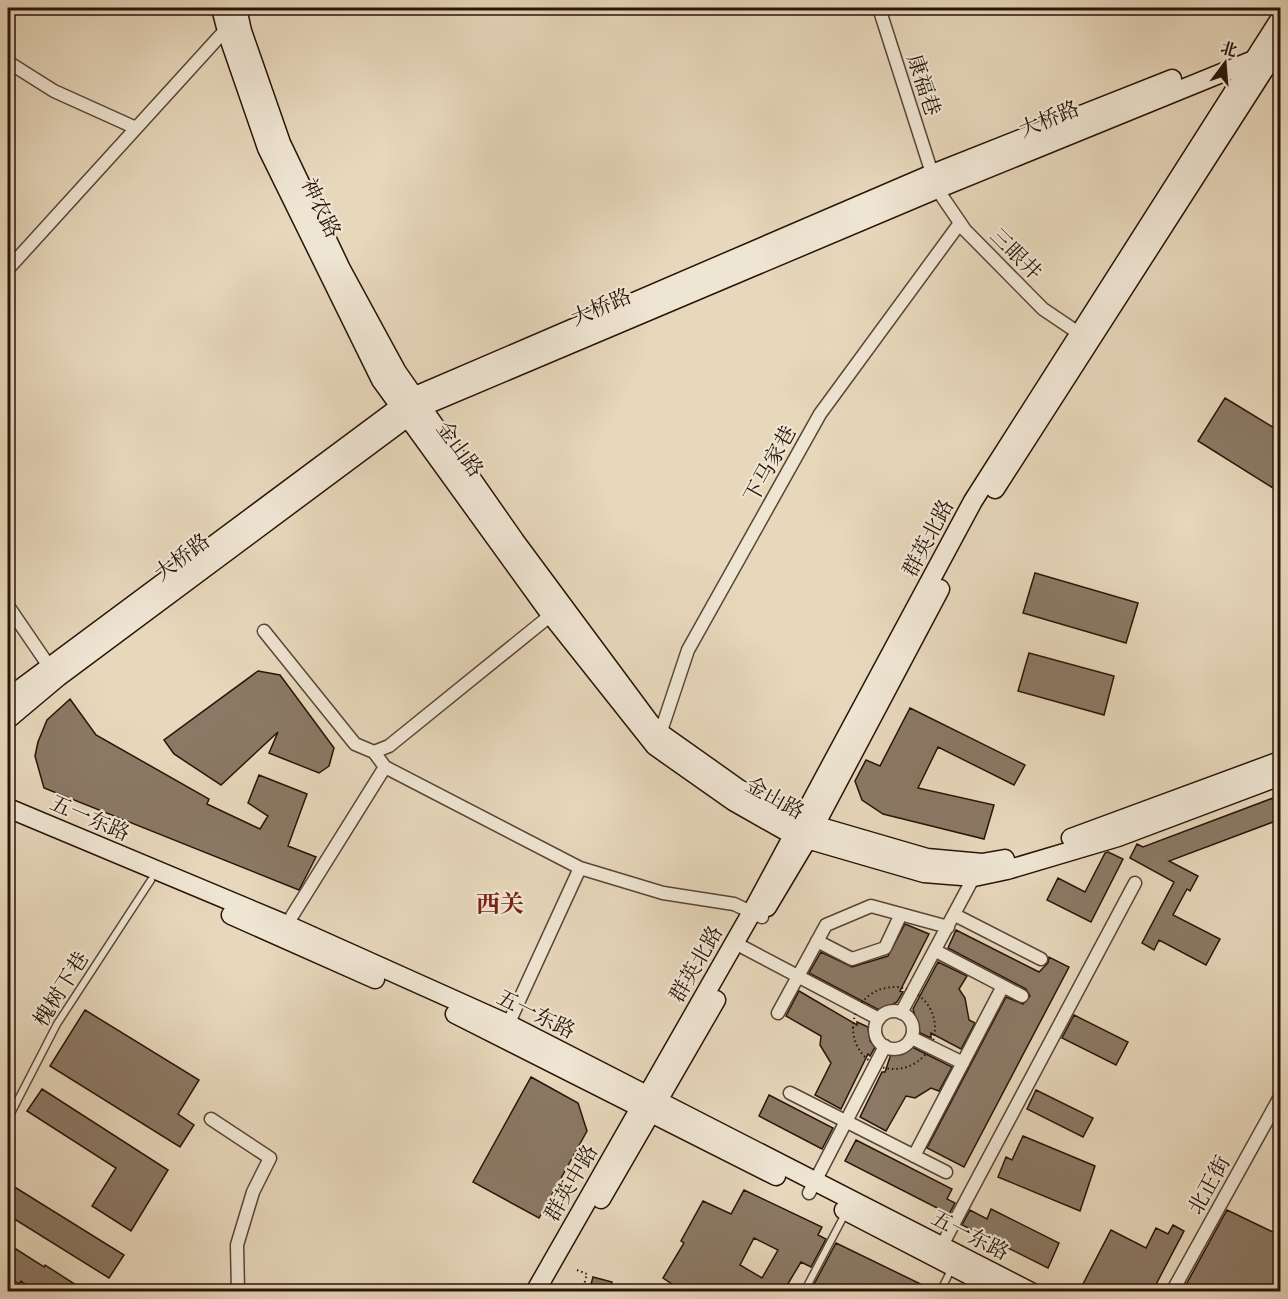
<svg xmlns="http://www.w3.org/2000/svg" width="1288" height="1299" viewBox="0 0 1288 1299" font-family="'EB Garamond','Noto Serif SC',serif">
  <rect width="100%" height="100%" fill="#e7d7bb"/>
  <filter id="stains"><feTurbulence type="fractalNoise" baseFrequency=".00333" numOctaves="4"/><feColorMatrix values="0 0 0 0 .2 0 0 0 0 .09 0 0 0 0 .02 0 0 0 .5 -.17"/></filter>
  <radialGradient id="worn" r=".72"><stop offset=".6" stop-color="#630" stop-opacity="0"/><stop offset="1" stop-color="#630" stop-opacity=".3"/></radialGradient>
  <path fill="#8b7965" stroke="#281408" stroke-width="1.5" fill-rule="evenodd" d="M 1225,398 L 1281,432 L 1281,483 L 1276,490 L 1198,441 Z
    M 1035,573 L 1138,603 L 1126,643 L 1023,613 Z
    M 1029,653 L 1114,676 L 1104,715 L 1018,691 Z
    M 258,671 L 280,675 L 334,748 L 329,766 L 319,773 L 269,753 L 278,732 L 221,785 L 174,754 L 164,740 Z
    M 70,699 L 96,735 L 209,799 L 207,804 L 260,829 L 268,816 L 248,803 L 259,775 L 307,794 L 288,846 L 316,857 L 299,890 L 44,788 L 35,756 L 38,742 L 47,720 Z
    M 910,708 L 1025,765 L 1014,785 L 938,747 L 918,788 L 994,805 L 984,839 L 883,814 L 862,800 L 855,781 L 866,760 L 880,766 Z
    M 1281,795 L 1281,819 L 1169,861 L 1198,876 L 1190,891 L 1187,889 L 1173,915 L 1220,939 L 1206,965 L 1159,940 L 1154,950 L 1142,943 L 1174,882 L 1130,858 L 1137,844 L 1143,847 Z
    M 1108,852 L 1123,859 L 1091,922 L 1047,900 L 1058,878 L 1085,892 L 1105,853 Z
    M 905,924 L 929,934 L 900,991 L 903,992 L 897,1002 L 881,1011 L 809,973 L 821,952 L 852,967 L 888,956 Z
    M 956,930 L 1039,972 L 1048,963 L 1049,957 L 1069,967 L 964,1167 L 927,1148 L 1006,997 L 1023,1004 L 1030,996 L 1026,989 L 948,948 Z
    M 938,962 L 967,976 L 959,989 L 965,998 L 969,1020 L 975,1023 L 961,1049 L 931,1033 L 931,1038 L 920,1033 L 913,1009 Z
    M 799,991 L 857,1025 L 857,1022 L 868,1027 L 870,1041 L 875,1047 L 870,1056 L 868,1054 L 841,1109 L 815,1095 L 831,1063 L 820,1045 L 821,1036 L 786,1016 Z
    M 85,1010 L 199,1080 L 178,1114 L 194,1125 L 180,1147 L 50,1066 Z
    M 1074,1015 L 1128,1042 L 1116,1065 L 1062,1038 Z
    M 912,1047 L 952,1067 L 939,1091 L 931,1088 L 915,1098 L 906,1096 L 886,1131 L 860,1117 L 882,1072 L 885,1072 L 891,1054 L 899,1055 Z
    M 531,1077 L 578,1103 L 587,1131 L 539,1218 L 473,1182 Z
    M 42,1089 L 168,1170 L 131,1231 L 92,1206 L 116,1168 L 27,1111 Z
    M 1036,1090 L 1093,1118 L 1083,1137 L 1027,1109 Z
    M 769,1095 L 833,1128 L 822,1149 L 759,1116 Z
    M 1023,1136 L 1095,1166 L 1080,1211 L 998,1177 L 1006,1157 L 1012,1160 Z
    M 856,1140 L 952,1189 L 947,1199 L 955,1203 L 947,1218 L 947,1213 L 845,1161 Z
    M 8,1183 L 124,1255 L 109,1278 L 8,1215 Z
    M 744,1190 L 822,1227 L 818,1235 L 826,1239 L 811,1267 L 801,1262 L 783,1292 L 684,1292 L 663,1278 L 684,1243 L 681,1241 L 703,1201 L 731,1214 ZM 754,1238 L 778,1250 L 762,1278 L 740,1265 Z
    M 991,1209 L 1059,1243 L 1048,1268 L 962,1225 L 970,1210 L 987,1219 Z
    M 1227,1210 L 1281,1236 L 1281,1292 L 1182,1292 Z
    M 1173,1225 L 1184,1231 L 1152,1292 L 1097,1292 L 1083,1284 L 1111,1230 L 1146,1248 L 1156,1228 L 1168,1234 Z
    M 836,1243 L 935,1291 L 935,1292 L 810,1292 Z
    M 8,1244 L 44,1267 L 45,1265 L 87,1292 L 36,1292 L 21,1281 L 19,1284 L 8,1276 Z
    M 593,1277 L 612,1282 L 609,1292 L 589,1292 Z"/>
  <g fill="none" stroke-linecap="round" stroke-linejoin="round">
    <g stroke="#584535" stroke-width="9">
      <path id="lane" d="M 8,1119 L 57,1024 L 151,880
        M 804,1292 L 846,1212
        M 940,1292 L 952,1268"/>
    </g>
    <g stroke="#584535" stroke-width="15">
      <path id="street" d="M 879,8 L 937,189 L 965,230 L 1043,309 L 1080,334
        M 8,62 L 54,91 L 136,128
        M 8,269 L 229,26
        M 8,606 L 53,672
        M 264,631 L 355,744 L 374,752 L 385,767 L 580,868 L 663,893 L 734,904 L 762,917
        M 659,737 L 688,650 L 820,414 L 960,223
        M 374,752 L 389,746 L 551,615
        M 955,915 L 1041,959
        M 292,916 L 385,767
        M 817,941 L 852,959 L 885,948 L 901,914
        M 735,943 L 879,1019
        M 936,951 L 1022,996
        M875 1030a19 19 0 1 1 38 0a19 19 0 1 1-38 0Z
        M 778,1013 L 826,925 L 871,906 L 948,927
        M 901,1013 L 977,871
        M 506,1029 L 580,868
        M 912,1038 L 963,1063
        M 790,1093 L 946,1172
        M 211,1119 L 270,1158 L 253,1192 L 237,1245 L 238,1292
        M 914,1156 L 1003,986
        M 809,1193 L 885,1046
        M 939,1251 L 1135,883
        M 1172,1292 L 1280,1097"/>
    </g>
    <g stroke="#281408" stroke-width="21">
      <path id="secondary" d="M 221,8 L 228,35 L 267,148 L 381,380 L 551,615 L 655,746 L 733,801 L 793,835 L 924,873 L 974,877 L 1007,870 L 1118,837 L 1280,776
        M 237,8 L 242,31 L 281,143 L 341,269 L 397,372 L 515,541 L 650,723 L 660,733 L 739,789 L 800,821 L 927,858 L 982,863 L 1005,859
        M 995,489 L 1280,45
        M 8,698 L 413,397 L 932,174 L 1172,79
        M 8,719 L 58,677 L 421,407 L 937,189 L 1256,59
        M 8,808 L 285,924 L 508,1024 L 1031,1292
        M 1071,838 L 1280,761
        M 767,907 L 807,840 L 940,589
        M 231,915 L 375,979
        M 455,1014 L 776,1176
        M 601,1199 L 716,1000
        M 844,1210 L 1002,1292
        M 535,1292 L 752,912 L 973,501 L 1280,19"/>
    </g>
    <path stroke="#281408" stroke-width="2" stroke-dasharray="1.5 3" stroke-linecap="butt" d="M853 1028a41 41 0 1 1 82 0a41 41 0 1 1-82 0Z
      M 577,1270 L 587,1274 L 582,1292"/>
    <use href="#lane" stroke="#efe5d3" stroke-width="6"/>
    <use href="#street" stroke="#efe5d3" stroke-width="12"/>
    <use href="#secondary" stroke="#efe5d3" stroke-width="18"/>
  </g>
  <g text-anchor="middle" stroke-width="4.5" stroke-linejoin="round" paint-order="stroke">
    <g font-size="21" fill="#281408" stroke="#efe5d3">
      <text transform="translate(924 85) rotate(72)" y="7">康福巷</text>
      <text transform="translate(1049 119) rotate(-22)" y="7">大桥路</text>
      <text transform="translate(321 208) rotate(64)" y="7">神农路</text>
      <text transform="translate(1016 254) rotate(45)" y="7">三眼井</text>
      <text transform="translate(601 307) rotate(-23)" y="7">大桥路</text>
      <text transform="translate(460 449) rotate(54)" y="7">金山路</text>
      <text transform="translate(770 464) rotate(-61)" y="7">下马家巷</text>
      <text transform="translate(928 538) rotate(-62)" y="7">群英北路</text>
      <text transform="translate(182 557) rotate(-37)" y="7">大桥路</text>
      <text transform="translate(775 798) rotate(29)" y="7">金山路</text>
      <text transform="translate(90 818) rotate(23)" y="7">五一东路</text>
      <text transform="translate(696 964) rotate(-60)" y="7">群英北路</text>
      <text transform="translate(61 989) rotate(-58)" y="7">槐树下巷</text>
      <text transform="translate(536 1014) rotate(26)" y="7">五一东路</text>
      <text transform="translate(571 1183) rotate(-60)" y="7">群英中路</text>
      <text transform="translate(1209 1185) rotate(-61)" y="7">北正街</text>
      <text transform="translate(970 1235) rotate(27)" y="7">五一东路</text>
    </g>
    <g font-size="24" font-weight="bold" fill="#7a1f14" stroke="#efe5d3">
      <text x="500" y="912">西关</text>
    </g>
  </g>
  <rect width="1288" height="1299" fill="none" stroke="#e7d7bb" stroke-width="30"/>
  <rect x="9" y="9" width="1270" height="1281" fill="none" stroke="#281408" stroke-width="3"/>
  <rect x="15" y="15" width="1258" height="1269" fill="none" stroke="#281408" stroke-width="1.5"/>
  <g transform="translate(1225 63) rotate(16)" stroke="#efe5d3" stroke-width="4.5" paint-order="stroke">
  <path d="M0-4.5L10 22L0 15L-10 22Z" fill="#281408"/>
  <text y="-9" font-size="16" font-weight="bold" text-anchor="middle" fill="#281408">北</text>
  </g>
  <rect width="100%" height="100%" filter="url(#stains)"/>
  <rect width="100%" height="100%" fill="url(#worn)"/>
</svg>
